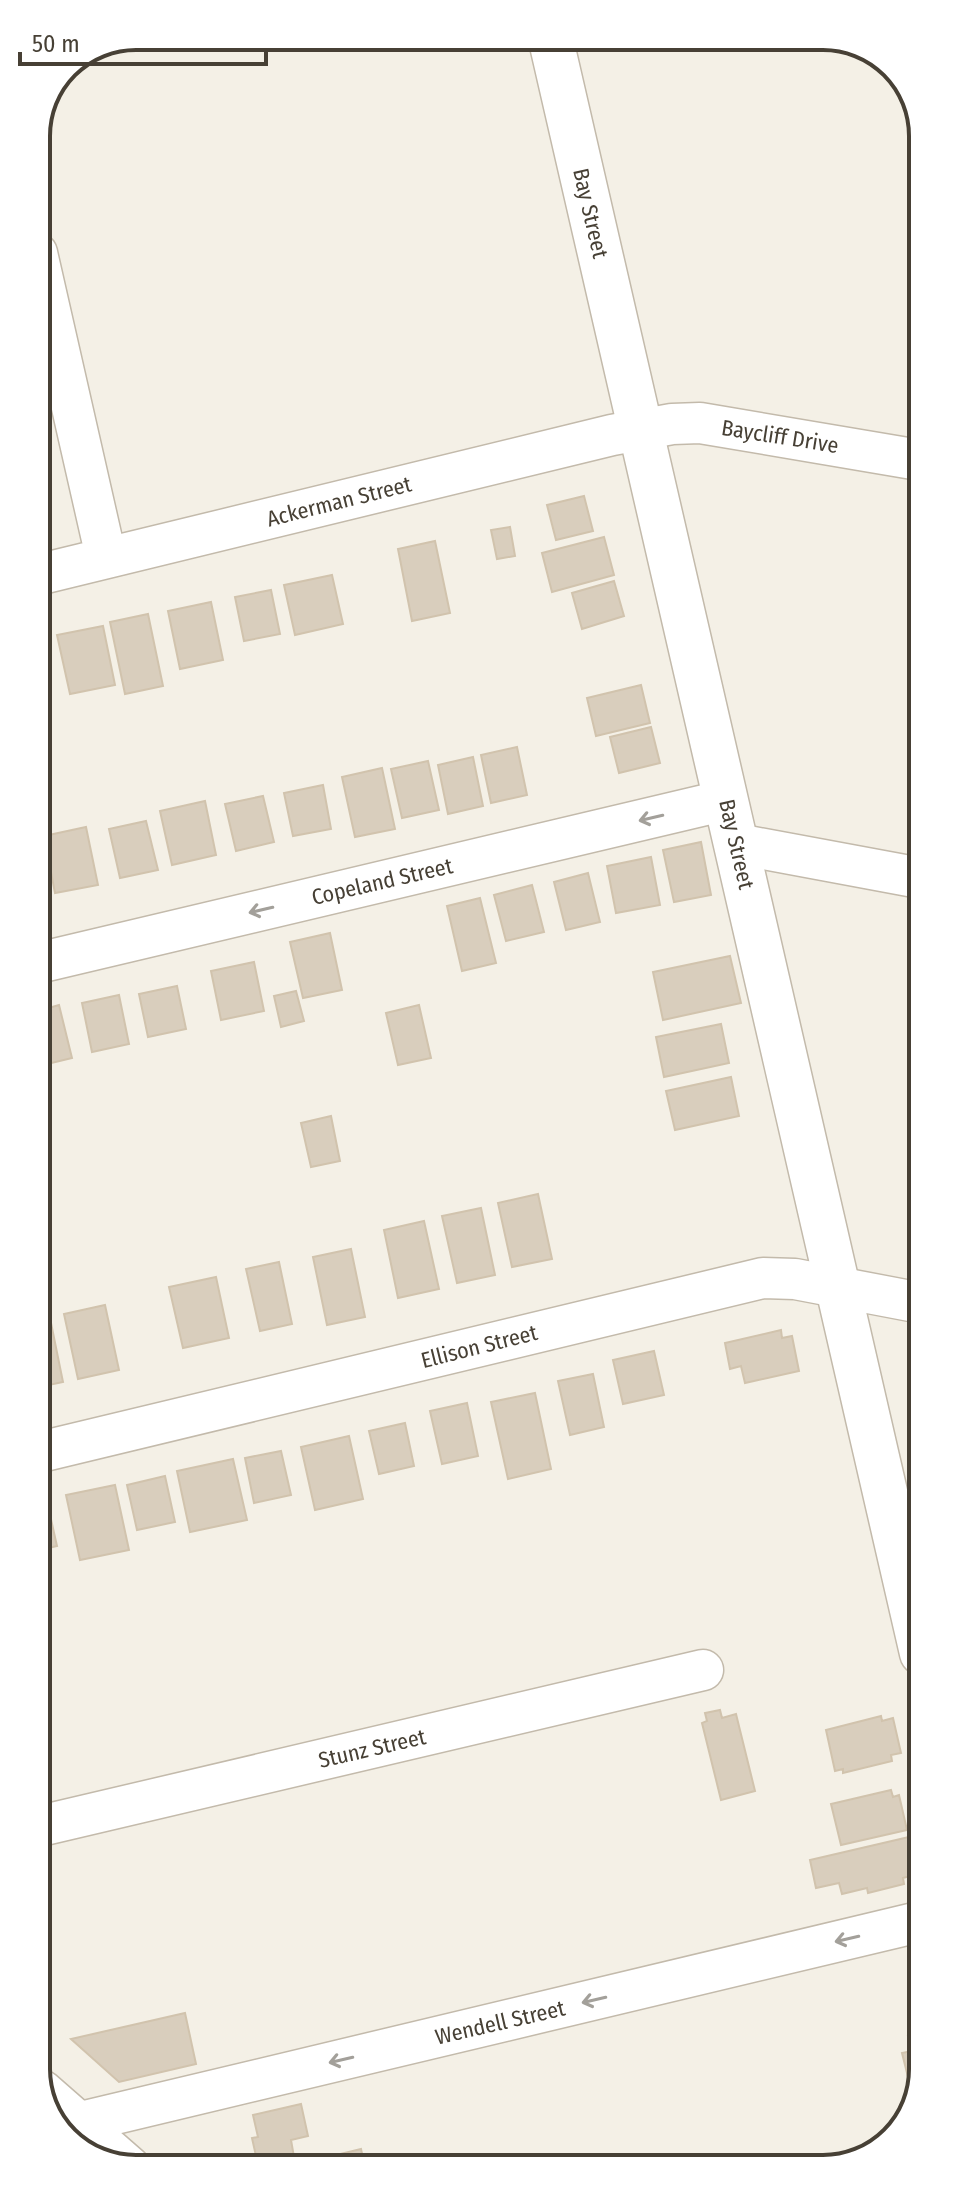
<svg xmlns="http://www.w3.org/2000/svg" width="959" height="2205" viewBox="0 0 959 2205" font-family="'Fira Sans Condensed',sans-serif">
  <rect width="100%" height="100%" fill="#f4f0e6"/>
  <path fill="#d9cebd" stroke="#d1c3ad" stroke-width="2" d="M 584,496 L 593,531 L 556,540 L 547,505 Z
    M 510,527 L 515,556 L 497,559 L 491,530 Z
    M 604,537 L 614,575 L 552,592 L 542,553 Z
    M 435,541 L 450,613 L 412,621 L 398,549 Z
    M 332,575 L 343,624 L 295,635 L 284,585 Z
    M 614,581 L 624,616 L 582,629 L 572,593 Z
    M 271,590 L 280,634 L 244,641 L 235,597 Z
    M 211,602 L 223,660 L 180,669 L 168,611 Z
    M 148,614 L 163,686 L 125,694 L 110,622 Z
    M 103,626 L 115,685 L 70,694 L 57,635 Z
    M 40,639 L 49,683 L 38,686 L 37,640 Z
    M 641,685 L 650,723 L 596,736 L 587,698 Z
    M 651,727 L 660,763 L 619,773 L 610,737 Z
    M 517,747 L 527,795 L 491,803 L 481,755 Z
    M 473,757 L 483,806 L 448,814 L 438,765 Z
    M 428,761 L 439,810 L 402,818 L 391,769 Z
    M 382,768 L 395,829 L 355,837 L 342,777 Z
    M 323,785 L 331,829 L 293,836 L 284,793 Z
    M 263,796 L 274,842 L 236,851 L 225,804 Z
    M 205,801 L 216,855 L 172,865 L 160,811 Z
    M 146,821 L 158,870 L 120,878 L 109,829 Z
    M 86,827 L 98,885 L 55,893 L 44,836 Z
    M 701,842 L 711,895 L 674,902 L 663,850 Z
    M 651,857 L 660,905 L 616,913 L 607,866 Z
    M 588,873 L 600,922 L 566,930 L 554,882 Z
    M 532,885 L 544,932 L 506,941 L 494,895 Z
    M 480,898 L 496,963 L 462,971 L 447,906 Z
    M 330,933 L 342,990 L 303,998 L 290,942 Z
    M 730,956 L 741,1003 L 663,1020 L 653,972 Z
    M 254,962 L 264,1011 L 221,1020 L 211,971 Z
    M 177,986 L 186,1029 L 148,1037 L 139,994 Z
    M 296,991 L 304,1021 L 281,1027 L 274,996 Z
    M 119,995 L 129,1044 L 92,1052 L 82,1003 Z
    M 59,1005 L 72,1058 L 39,1066 L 38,1011 Z
    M 419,1005 L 431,1058 L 398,1065 L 386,1013 Z
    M 721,1024 L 729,1063 L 664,1077 L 656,1037 Z
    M 731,1077 L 739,1116 L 675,1130 L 666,1091 Z
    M 331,1116 L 340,1161 L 311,1167 L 301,1123 Z
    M 538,1194 L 552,1259 L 512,1267 L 498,1203 Z
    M 481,1208 L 495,1275 L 457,1283 L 442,1216 Z
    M 424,1221 L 439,1289 L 398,1298 L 384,1230 Z
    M 351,1249 L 365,1317 L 327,1325 L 313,1257 Z
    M 279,1262 L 292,1324 L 260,1331 L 246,1269 Z
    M 216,1277 L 229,1338 L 183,1348 L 169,1287 Z
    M 105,1305 L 119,1370 L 78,1379 L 64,1314 Z
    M 50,1318 L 63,1382 L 39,1387 L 39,1321 Z
    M 781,1330 L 782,1338 L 792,1336 L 799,1371 L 745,1383 L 741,1366 L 730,1369 L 725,1343 Z
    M 654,1351 L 664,1395 L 623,1404 L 613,1360 Z
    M 593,1374 L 604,1427 L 570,1435 L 558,1381 Z
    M 535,1393 L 551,1469 L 508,1479 L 491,1402 Z
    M 467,1403 L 478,1456 L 442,1464 L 430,1411 Z
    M 405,1423 L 414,1466 L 379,1474 L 369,1431 Z
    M 349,1436 L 363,1499 L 315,1510 L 301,1447 Z
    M 281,1451 L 291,1495 L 254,1503 L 245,1458 Z
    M 233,1459 L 247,1520 L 190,1532 L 177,1471 Z
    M 165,1476 L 175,1522 L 137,1530 L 127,1485 Z
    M 115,1485 L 129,1550 L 80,1560 L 66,1495 Z
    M 48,1506 L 57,1546 L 40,1550 L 40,1508 Z
    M 720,1710 L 722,1718 L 736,1714 L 755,1791 L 721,1800 L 702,1723 L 707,1721 L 705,1713 Z
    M 881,1716 L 882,1721 L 893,1718 L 901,1753 L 891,1755 L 892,1761 L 843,1773 L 843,1769 L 835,1771 L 826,1730 Z
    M 891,1790 L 893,1797 L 899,1795 L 907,1830 L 841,1845 L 831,1804 Z
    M 909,1837 L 917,1874 L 903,1878 L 904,1884 L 868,1893 L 867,1888 L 842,1894 L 839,1883 L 816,1888 L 810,1860 Z
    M 185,2013 L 196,2064 L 119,2082 L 71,2039 Z
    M 923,2032 L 921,2076 L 908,2077 L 902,2053 L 912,2051 L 908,2036 Z
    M 301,2104 L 308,2136 L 291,2140 L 294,2157 L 258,2165 L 252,2138 L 258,2137 L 253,2115 Z
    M 361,2149 L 365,2167 L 331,2167 L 328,2157 Z"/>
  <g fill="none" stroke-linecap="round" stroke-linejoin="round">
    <g stroke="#c3baab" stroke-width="43">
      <path id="minor" d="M 37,253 L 106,557
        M 37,575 L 612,435 L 672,424 L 700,423 L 919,460
        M 737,844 L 920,878
        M 38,963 L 726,800
        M 40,1452 L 763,1278 L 795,1279 L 921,1303
        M 40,1826 L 703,1670
        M 77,2123 L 923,1921"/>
    </g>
    <g stroke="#c3baab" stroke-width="47">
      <path id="tertiary" d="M 550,36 L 922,1653
        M 41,2092 L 129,2169"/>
    </g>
    <use href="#minor" stroke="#fff" stroke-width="40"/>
    <use href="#tertiary" stroke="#fff" stroke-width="44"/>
  </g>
  <defs><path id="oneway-shaft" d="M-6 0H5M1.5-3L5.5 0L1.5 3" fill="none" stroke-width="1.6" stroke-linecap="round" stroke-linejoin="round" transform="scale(2)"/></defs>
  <g stroke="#a3a09a">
    <use href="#oneway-shaft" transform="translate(651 818) rotate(167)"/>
    <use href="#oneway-shaft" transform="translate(261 910) rotate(167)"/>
    <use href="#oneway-shaft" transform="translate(847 1939) rotate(167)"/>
    <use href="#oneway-shaft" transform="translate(594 2000) rotate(167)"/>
    <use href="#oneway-shaft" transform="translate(341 2060) rotate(167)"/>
  </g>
  <g text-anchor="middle" stroke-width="6" stroke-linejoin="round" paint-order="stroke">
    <g font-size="22" fill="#474035" stroke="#fff">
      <text transform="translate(591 213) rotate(77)" y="8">Bay Street</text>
      <text transform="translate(780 436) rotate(9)" y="8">Baycliff Drive</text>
      <text transform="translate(339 501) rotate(-14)" y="8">Ackerman Street</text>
      <text transform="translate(737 844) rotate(77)" y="8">Bay Street</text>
      <text transform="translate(382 881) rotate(-13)" y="8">Copeland Street</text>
      <text transform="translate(479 1346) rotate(-14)" y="8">Ellison Street</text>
      <text transform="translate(372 1748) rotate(-13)" y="8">Stunz Street</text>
      <text transform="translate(500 2022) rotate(-13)" y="8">Wendell Street</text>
    </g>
  </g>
  <path d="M0 0H959V2205H0ZM136 50H823A86 86 0 0 1 909 136V2069A86 86 0 0 1 823 2155H136A86 86 0 0 1 50 2069V136A86 86 0 0 1 136 50Z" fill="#fff" fill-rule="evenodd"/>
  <path fill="none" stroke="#474035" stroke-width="4" d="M136 50H823A86 86 0 0 1 909 136V2069A86 86 0 0 1 823 2155H136A86 86 0 0 1 50 2069V136A86 86 0 0 1 136 50Z"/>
  <path d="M20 52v12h246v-12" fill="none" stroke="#474035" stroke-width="4"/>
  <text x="32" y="52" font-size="24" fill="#474035" stroke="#ffffff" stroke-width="6" paint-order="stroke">50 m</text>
</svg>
